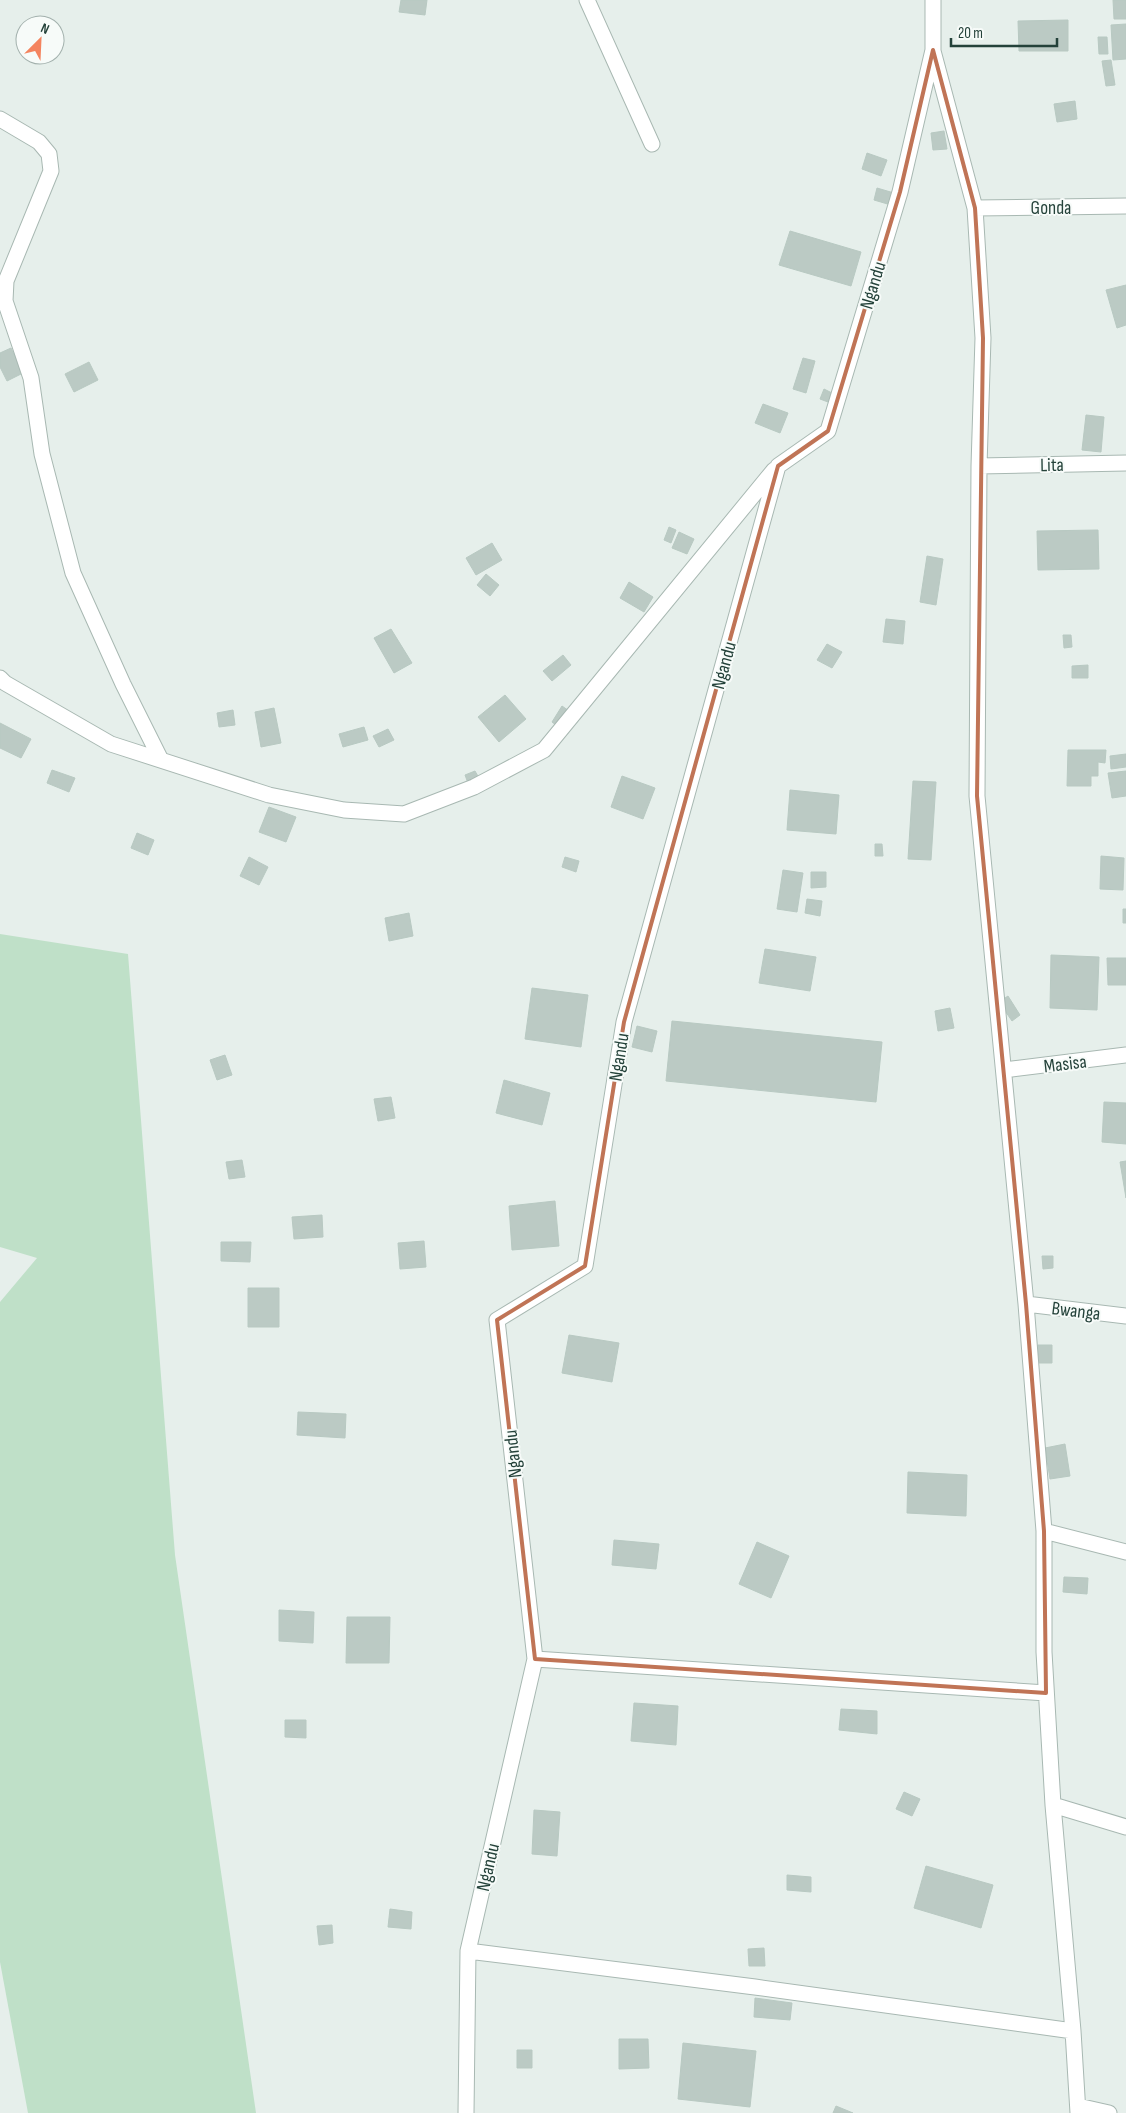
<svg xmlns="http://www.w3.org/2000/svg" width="1126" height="2113" viewBox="0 0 1126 2113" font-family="'Sofia Sans Condensed',sans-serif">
  <rect width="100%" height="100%" fill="#e6efeb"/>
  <path fill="#bfe0c8" d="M 0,934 L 128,954 L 175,1555 L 256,2113 L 28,2113 L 0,1962 L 0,1302 L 37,1258 L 0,1247 Z"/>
  <path fill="#bbcac4" stroke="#b8c9c2" d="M 401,0 L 427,0 L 425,15 L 399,12 Z
    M 1113,0 L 1126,0 L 1126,19 L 1114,19 Z
    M 1068,20 L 1068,51 L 1019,51 L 1018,21 Z
    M 1126,24 L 1126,59 L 1113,60 L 1111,25 Z
    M 1098,37 L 1107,37 L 1108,54 L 1099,54 Z
    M 1111,60 L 1115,85 L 1106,86 L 1102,61 Z
    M 1075,101 L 1077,119 L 1057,122 L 1054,104 Z
    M 944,131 L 947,149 L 933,150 L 931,133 Z
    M 867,153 L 887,160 L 881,176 L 862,169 Z
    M 877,188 L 894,193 L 891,205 L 874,200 Z
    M 790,231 L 861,252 L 851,286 L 779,265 Z
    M 1126,285 L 1126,325 L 1117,328 L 1106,290 Z
    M 11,348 L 23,373 L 7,381 L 0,367 L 0,353 Z
    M 803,358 L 815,361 L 806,393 L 793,389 Z
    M 89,362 L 98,380 L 74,392 L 65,374 Z
    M 824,389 L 832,393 L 828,402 L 820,399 Z
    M 763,404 L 788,413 L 780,433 L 755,423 Z
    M 1086,415 L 1104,417 L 1101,452 L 1082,450 Z
    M 669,527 L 676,530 L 671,543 L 664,540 Z
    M 1098,530 L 1099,569 L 1038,570 L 1037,531 Z
    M 679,532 L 694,539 L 687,554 L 672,548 Z
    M 492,543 L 502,560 L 476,575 L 466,558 Z
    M 927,556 L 943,559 L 936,605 L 920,602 Z
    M 486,574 L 499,585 L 490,596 L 477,585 Z
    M 629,582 L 653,597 L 644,612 L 620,598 Z
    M 886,619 L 905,621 L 903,644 L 883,642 Z
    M 391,629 L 412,663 L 394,673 L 374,638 Z
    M 1063,635 L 1071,635 L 1072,647 L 1064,648 Z
    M 827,644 L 842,652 L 832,668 L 817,660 Z
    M 563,655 L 571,665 L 552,681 L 543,671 Z
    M 1088,665 L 1088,678 L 1072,678 L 1072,666 Z
    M 505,695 L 526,719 L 499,742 L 478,717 Z
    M 562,706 L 572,713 L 561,729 L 552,722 Z
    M 274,708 L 281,743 L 261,747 L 255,712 Z
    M 233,710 L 235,725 L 219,727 L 217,713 Z
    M 0,723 L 31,739 L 21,758 L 0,748 Z
    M 364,727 L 368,740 L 343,747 L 339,734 Z
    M 388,729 L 394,740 L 379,747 L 373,736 Z
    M 1068,750 L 1106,750 L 1105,763 L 1098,762 L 1098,776 L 1091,776 L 1091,786 L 1067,786 Z
    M 1126,754 L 1126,767 L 1111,769 L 1110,756 Z
    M 52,770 L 75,778 L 69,792 L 47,783 Z
    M 475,771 L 479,778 L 468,783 L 465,775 Z
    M 1126,771 L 1126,796 L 1112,798 L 1108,773 Z
    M 622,776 L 655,788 L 643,819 L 611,807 Z
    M 913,781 L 936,782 L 931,860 L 908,859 Z
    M 790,790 L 839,795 L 836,834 L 787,830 Z
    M 269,807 L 296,817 L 286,842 L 259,832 Z
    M 137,833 L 154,840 L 148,855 L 131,848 Z
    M 875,844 L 882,844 L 883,856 L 875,856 Z
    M 1101,856 L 1124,858 L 1123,890 L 1100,889 Z
    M 249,857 L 268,867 L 259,885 L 240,876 Z
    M 565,857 L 579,861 L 576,872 L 562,867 Z
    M 783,870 L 803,873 L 797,912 L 777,909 Z
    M 811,872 L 826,872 L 826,887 L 811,888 Z
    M 807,899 L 822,901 L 820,916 L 805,913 Z
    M 1123,909 L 1126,909 L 1126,923 L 1123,923 Z
    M 409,913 L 413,936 L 389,941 L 385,918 Z
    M 765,949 L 816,957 L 810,991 L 759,983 Z
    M 1051,955 L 1099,957 L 1097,1010 L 1050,1008 Z
    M 1107,958 L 1126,958 L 1126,985 L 1108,985 Z
    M 532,988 L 588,995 L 581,1047 L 525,1039 Z
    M 1008,996 L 1020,1015 L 1012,1021 L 999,1002 Z
    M 950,1008 L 954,1028 L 938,1031 L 935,1011 Z
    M 672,1021 L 882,1042 L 876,1102 L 666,1081 Z
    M 637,1026 L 657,1031 L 652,1052 L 632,1047 Z
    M 225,1055 L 232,1075 L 217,1080 L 210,1060 Z
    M 504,1080 L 550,1093 L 542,1125 L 496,1113 Z
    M 391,1097 L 395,1118 L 378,1121 L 374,1099 Z
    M 1104,1102 L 1126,1103 L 1126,1144 L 1102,1142 Z
    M 242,1160 L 245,1177 L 229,1179 L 226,1162 Z
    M 1126,1161 L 1126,1198 L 1120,1162 Z
    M 555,1201 L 559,1246 L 512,1250 L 509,1206 Z
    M 322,1215 L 323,1237 L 294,1239 L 292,1217 Z
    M 424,1241 L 426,1267 L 400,1269 L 398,1243 Z
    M 221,1242 L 251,1242 L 250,1262 L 221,1261 Z
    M 1042,1256 L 1053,1256 L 1053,1268 L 1043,1269 Z
    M 248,1288 L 279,1288 L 279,1327 L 248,1327 Z
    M 569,1335 L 619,1343 L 612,1382 L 562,1373 Z
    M 1038,1345 L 1052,1345 L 1052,1363 L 1039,1363 Z
    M 298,1412 L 346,1414 L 345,1438 L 297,1435 Z
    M 1065,1444 L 1070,1476 L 1050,1479 L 1045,1448 Z
    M 908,1472 L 967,1475 L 966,1516 L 907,1513 Z
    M 614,1540 L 659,1544 L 656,1569 L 612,1565 Z
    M 757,1542 L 789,1556 L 771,1598 L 739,1584 Z
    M 1064,1577 L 1088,1578 L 1087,1594 L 1063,1592 Z
    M 279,1610 L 314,1612 L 313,1643 L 279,1641 Z
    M 347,1617 L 390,1617 L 389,1663 L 346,1663 Z
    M 634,1703 L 678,1706 L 676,1745 L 631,1741 Z
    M 841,1709 L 877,1711 L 877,1734 L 839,1730 Z
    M 285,1720 L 306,1720 L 306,1738 L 285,1737 Z
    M 904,1792 L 920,1799 L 912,1816 L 896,1809 Z
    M 534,1810 L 560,1812 L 557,1856 L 532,1854 Z
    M 926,1866 L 993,1885 L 981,1928 L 914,1908 Z
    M 787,1875 L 811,1877 L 811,1892 L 787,1890 Z
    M 390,1909 L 412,1912 L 411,1929 L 388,1927 Z
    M 332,1925 L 333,1943 L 319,1945 L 317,1926 Z
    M 764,1948 L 765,1966 L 749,1966 L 748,1949 Z
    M 755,1998 L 792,2003 L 790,2020 L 754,2017 Z
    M 619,2039 L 648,2039 L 649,2068 L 619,2069 Z
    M 683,2043 L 756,2051 L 750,2107 L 678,2099 Z
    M 517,2050 L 532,2050 L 532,2068 L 517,2068 Z
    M 836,2106 L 853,2113 L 833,2113 Z"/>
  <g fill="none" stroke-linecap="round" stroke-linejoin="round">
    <g stroke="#a8b8b2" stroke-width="17">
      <path id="minor" d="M 587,0 L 652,144
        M 933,51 L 975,208 L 983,338 L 979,466 L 977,796 L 1026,1304 L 1044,1531 L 1044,1652 L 1053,1805 L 1073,2031 L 1078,2113
        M 0,119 L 39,142 L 49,154 L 51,171 L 6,281 L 5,301 L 31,378 L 42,454 L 73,573 L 123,684 L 161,760
        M 975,208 L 1126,206
        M 979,466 L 1126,463
        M 0,678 L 5,683 L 111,744 L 269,795 L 344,810 L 404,814 L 474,787 L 544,750 L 774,470
        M 1004,1070 L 1126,1055
        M 1026,1304 L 1126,1316
        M 1044,1531 L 1126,1552
        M 535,1659 L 1046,1693
        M 1053,1805 L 1126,1827
        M 468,1951 L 755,1987 L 1073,2031
        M 1078,2106 L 1109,2113
        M 466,2113 L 468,1951 L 535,1659 L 497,1320 L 585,1266 L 624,1022 L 778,466 L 828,431 L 900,192 L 933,50 L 933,0"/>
    </g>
    <use href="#minor" stroke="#fff" stroke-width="15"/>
  </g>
  <path fill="none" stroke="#c07456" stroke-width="4" stroke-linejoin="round" d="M 933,50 L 975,208 L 983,338 L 977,796 L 1026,1304 L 1044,1531 L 1046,1693 L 535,1659 L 497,1320 L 585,1266 L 624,1022 L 778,466 L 828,431 L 900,192 Z"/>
  <g text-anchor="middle" stroke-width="4" stroke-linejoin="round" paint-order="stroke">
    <g font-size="19" fill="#24423a" stroke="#f7fbf9">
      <text x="1051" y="214">Gonda</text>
      <text transform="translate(872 285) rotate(-73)" y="7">Ngandu</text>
      <text transform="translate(1052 464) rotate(-1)" y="7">Lita</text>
      <text transform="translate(723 665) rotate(-75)" y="7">Ngandu</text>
      <text transform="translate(618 1057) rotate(-81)" y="7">Ngandu</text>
      <text transform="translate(1065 1063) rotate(-7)" y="7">Masisa</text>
      <text transform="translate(1076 1310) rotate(7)" y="7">Bwanga</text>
      <text transform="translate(512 1454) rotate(-96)" y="7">Ngandu</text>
      <text transform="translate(487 1867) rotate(-77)" y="7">Ngandu</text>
    </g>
  </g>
  <g transform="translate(40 40) rotate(24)"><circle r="24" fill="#f7fbf9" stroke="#a3b1ad"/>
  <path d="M0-4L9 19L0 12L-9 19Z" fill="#f4845f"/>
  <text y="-8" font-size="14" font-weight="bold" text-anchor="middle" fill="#24423a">N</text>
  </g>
  <path d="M951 38v8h106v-8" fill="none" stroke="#24423a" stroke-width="2.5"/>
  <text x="958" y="38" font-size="15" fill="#24423a" stroke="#f7fbf9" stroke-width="4" paint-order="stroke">20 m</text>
</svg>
